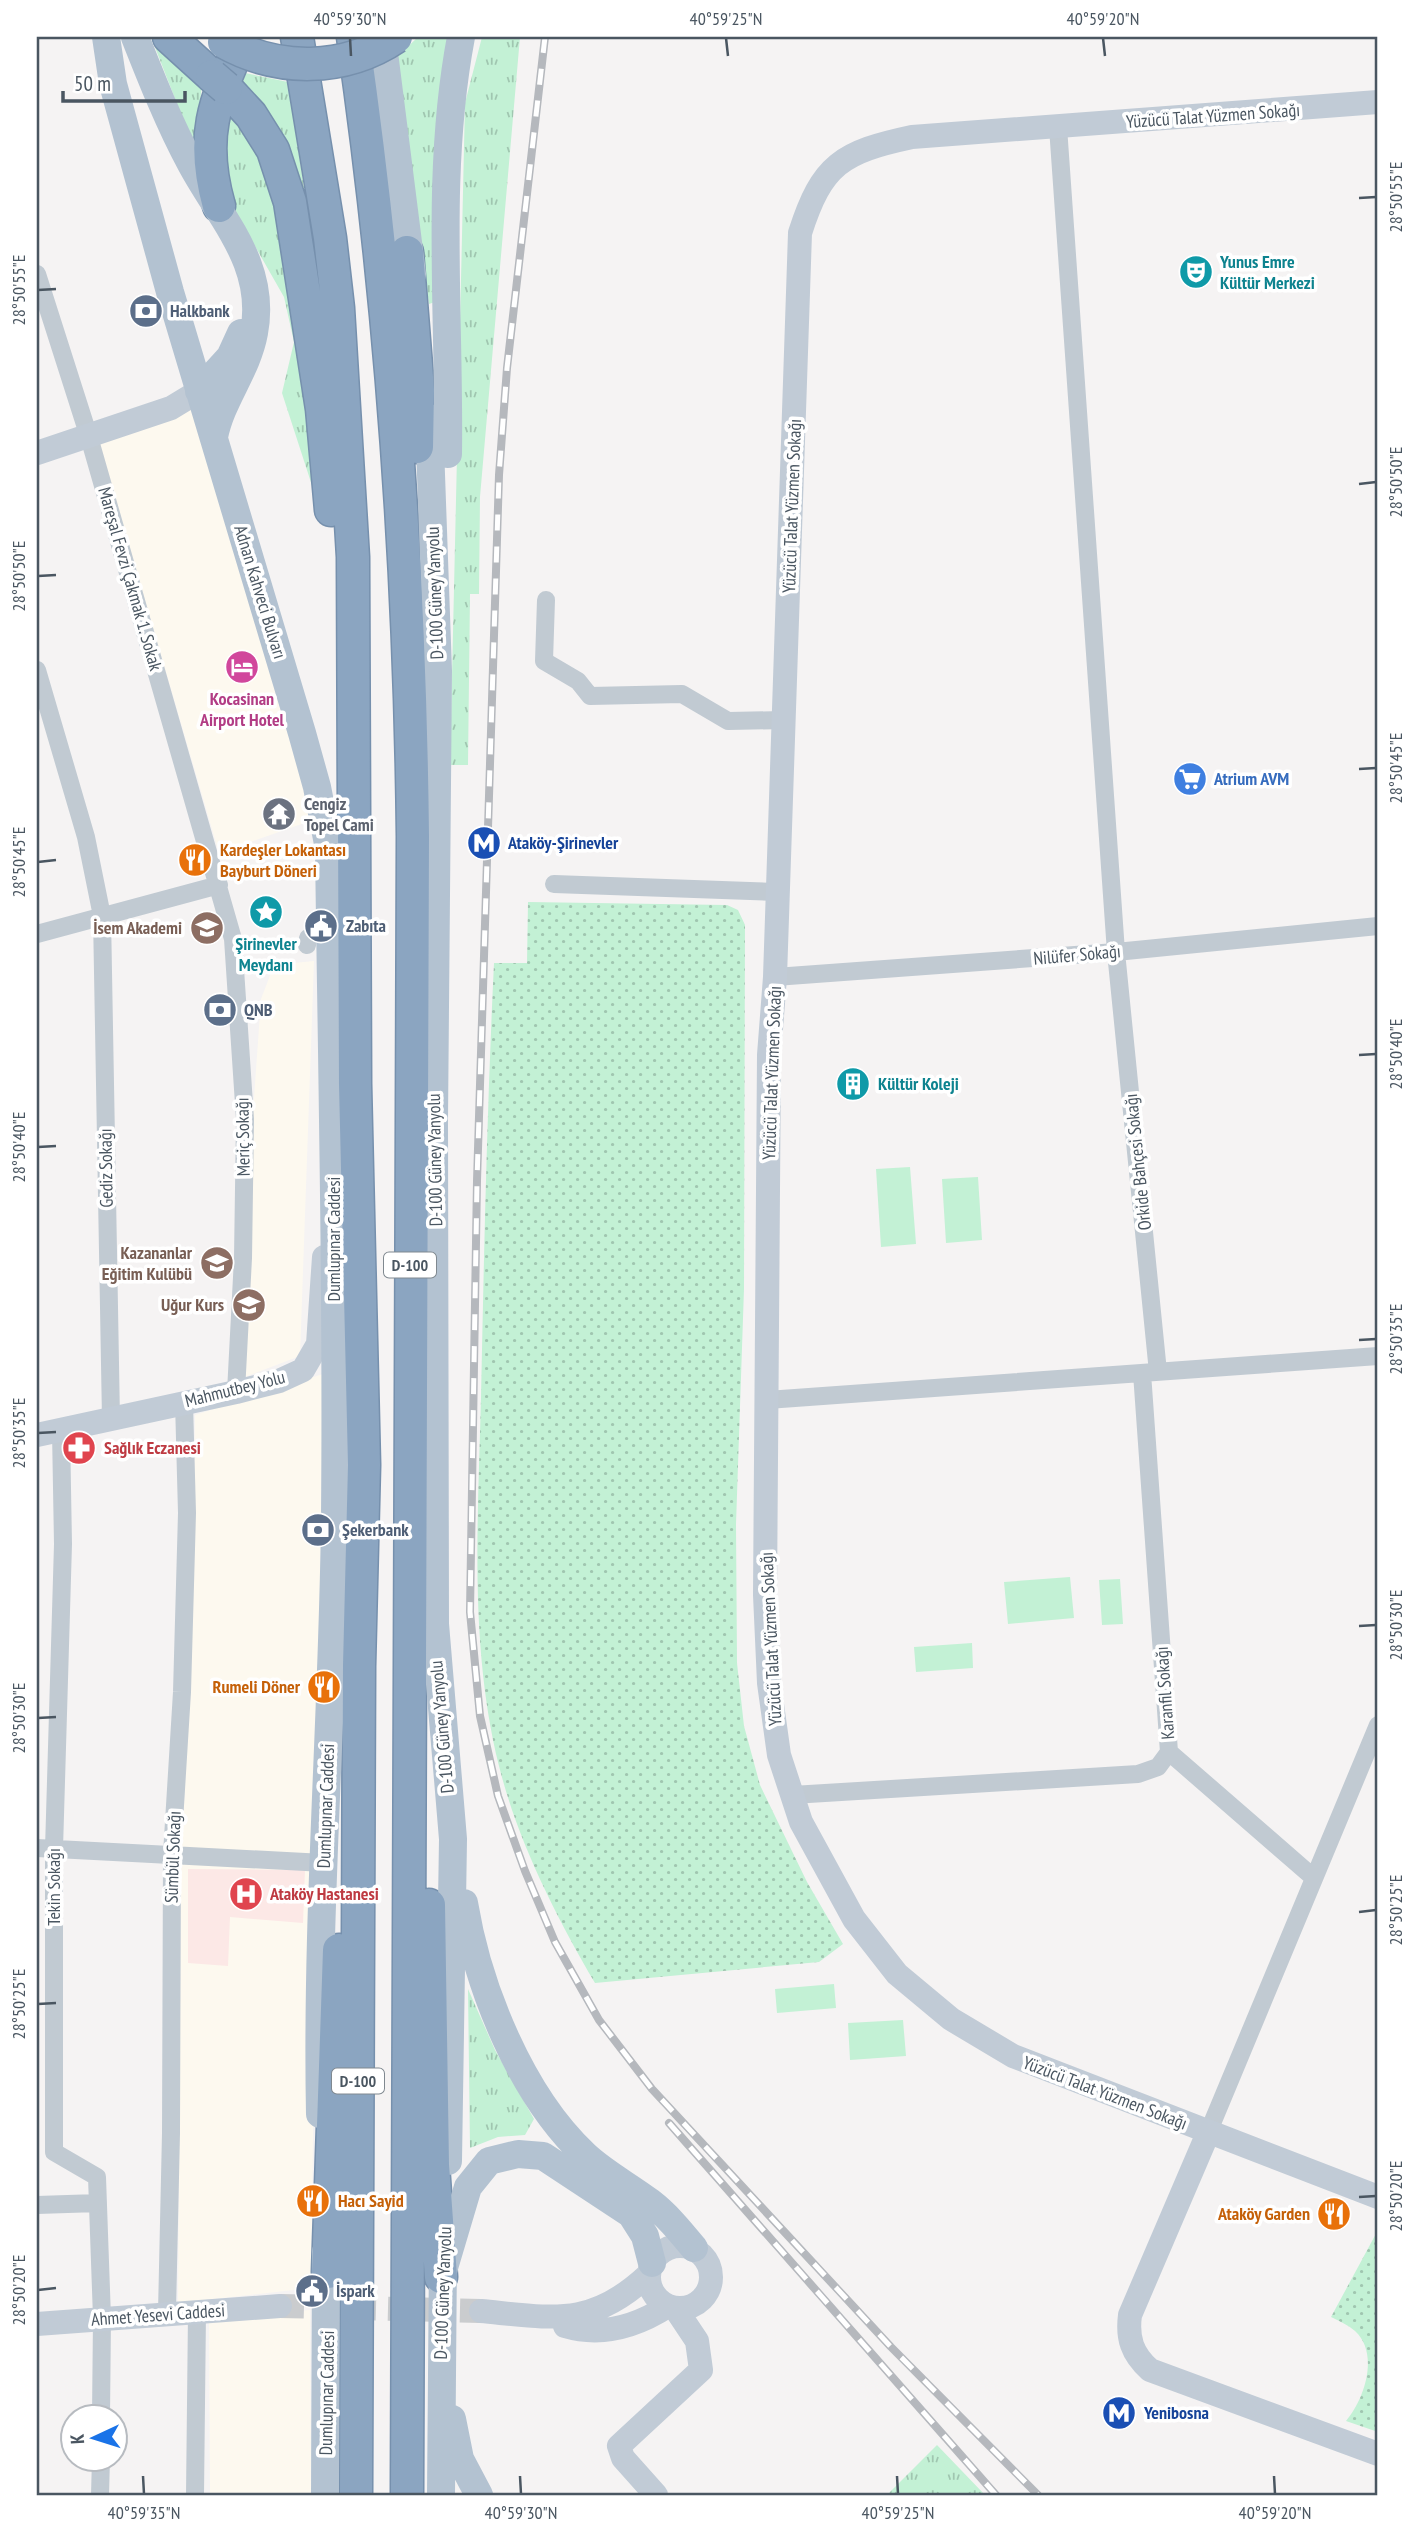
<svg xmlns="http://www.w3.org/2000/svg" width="1415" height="2532" viewBox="0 0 1415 2532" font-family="'PT Sans Narrow',sans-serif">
  <defs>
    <pattern id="grass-tufts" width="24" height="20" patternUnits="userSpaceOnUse" patternTransform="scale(1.75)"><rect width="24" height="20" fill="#c3f1d5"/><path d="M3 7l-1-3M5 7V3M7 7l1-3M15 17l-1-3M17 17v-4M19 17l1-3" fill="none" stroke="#a0c6b0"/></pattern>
    <pattern id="park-dots" width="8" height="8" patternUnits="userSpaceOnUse" patternTransform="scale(1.75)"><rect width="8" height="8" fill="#c3f1d5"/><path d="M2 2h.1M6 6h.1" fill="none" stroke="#a0c6b0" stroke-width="1.8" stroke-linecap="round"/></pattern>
  </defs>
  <rect width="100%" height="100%" fill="#f5f3f3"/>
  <path fill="#fdf9ef" d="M 192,409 L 313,820 L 219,853 L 99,443 Z
    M 314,961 L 300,1356 L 234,1381 L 261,999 L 274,965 Z
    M 323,1374 L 311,2288 L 178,2303 L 181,1872 L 193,1605 L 195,1415 Z
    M 310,2310 L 311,2495 L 210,2495 L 209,2317 Z"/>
  <path fill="#fce8e6" d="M 188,1869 L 305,1870 L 303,1923 L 230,1917 L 228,1966 L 188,1963 Z"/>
  <path fill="url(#grass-tufts)" d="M 151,37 L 157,37 L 202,84 L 195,150 Z
    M 418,37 L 450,37 L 435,302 L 429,304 L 396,58 Z
    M 482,37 L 520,37 L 480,497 L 479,594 L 470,594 L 468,765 L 450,765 L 465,103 Z
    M 245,73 L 288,82 L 319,286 L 242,87 Z
    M 229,106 L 256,142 L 287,237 L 318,504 L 282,393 L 294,342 L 284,297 L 227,197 L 216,133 Z
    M 468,1989 L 495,2050 L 534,2119 L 525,2135 L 498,2137 L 470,2148 Z
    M 937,2445 L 985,2495 L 887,2495 Z"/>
  <path fill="url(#park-dots)" d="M 528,902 L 727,905 L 738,910 L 745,925 L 744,1289 L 736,1524 L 737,1663 L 744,1726 L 760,1785 L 807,1882 L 843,1944 L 819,1962 L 595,1983 C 556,1916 518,1842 499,1766 C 469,1646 478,1520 481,1397 C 484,1252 487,1108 494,963 L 527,963 Z
    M 1378,2230 L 1378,2432 L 1346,2421 C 1364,2400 1380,2354 1355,2331 C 1348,2325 1339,2321 1331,2317 Z"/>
  <path fill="#c3f1d5" d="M 910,1167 L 916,1244 L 881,1247 L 876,1169 Z
    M 978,1177 L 982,1240 L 946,1243 L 942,1179 Z
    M 1070,1577 L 1074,1618 L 1008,1624 L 1004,1582 Z
    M 1120,1579 L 1123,1624 L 1102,1625 L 1099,1580 Z
    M 972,1643 L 973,1668 L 916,1672 L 914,1647 Z
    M 834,1984 L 836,2008 L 777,2013 L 775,1989 Z
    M 903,2020 L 906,2056 L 850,2060 L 848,2023 Z"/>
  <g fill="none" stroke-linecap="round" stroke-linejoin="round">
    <path stroke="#caccce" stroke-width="24" stroke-dasharray="24 12" stroke-linecap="butt" d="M 280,2306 L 481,2311"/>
    <g stroke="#7690ad" stroke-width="35">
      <path id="highway" d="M 169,37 L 212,76
        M 297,37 L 330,238 L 338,308 L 353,557 L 355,1084 L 364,1465 L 359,1666 L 356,2495
        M 353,37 C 391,302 410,568 413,836 L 407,2495
        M 226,88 L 251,115 L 273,150 L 290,202 L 322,409 L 331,510
        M 219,206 C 199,136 215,101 243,37
        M 407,252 L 418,390 L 417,447
        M 429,1905 L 433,2165 L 441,2277
        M 328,2272 L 339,1950"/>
    </g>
    <path stroke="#c1cad2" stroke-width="18" d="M 1058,127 L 1116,952 L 1158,1372
      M 37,274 L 89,437 L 233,939 L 245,1119 L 243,1258 L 236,1392
      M 546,600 L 544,661 L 578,681 L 590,696 L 682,694 L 728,721 L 783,720
      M 37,670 L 86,837 L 102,916 L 111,1419
      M 554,884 L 777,892
      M 37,934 L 219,885
      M 307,945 L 308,938
      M 775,977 L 1116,952 L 1378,926
      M 767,1400 L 1378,1356
      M 61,1431 L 63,1544 L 54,1849 L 54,2152 L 97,2177 L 102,2318 L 101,2416
      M 1169,1752 L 1314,1878
      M 792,1795 L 1138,1774 L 1158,1767 L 1169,1752 L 1142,1373
      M 37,1848 L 324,1863
      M 1208,2133 L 1378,1725
      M 37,2205 L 98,2203
      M 167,2312 L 171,2133 L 172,1854 L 182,1692 L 187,1513 L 184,1402
      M 100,2495 L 101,2458
      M 195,2495 L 197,2312"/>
    <path stroke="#c1cbd6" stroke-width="24" d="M 1378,102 L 912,137 C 842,152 822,164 800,233 L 775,977 L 769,1055 L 765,1595 L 769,1683 L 779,1755 L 801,1822 L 854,1919 L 897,1974 L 951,2019 L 1013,2056 L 1378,2197
      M 37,453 L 171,408 L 199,391
      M 37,1435 L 236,1392 L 279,1381 L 303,1370 L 318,1344 L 324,1257
      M 1208,2133 L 1130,2315 C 1127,2338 1132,2354 1150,2370 L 1378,2454
      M649 2277a31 31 0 1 1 62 0a31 31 0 1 1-62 0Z
      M 481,2311 C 554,2318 592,2328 649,2274
      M 37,2324 L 280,2306
      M 565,2326 C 602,2337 637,2326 668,2306
      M 656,2495 L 623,2458 L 619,2446 L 701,2370 L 697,2341 L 675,2308"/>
    <path stroke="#b3c2d1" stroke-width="28" d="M 106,37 L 113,84 L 170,292 L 302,733 L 317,787 L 329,849 C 332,1072 337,1294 335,1517 C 333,1716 316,1914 320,2114
      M 135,37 C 152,80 169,123 191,164 C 221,220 267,264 254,333 C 247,371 221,400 214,437
      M 382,37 L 412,274
      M 199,391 L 230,357 L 241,333
      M 429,418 L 438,671 L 434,1119 L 435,1624 L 453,1839 L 448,2161
      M 448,454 C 450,315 435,174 461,37
      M 464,1903 C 478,1988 521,2095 585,2155 C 604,2173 629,2186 650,2202 C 667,2215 680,2231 694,2248
      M 443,2271 L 468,2187 L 489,2161 L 518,2154 L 543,2156 L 631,2214 L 645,2236 L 652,2263
      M 452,2419 L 460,2459 L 479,2495
      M 325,2495 L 326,2252
      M 441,2495 L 443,2254"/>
    <use href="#highway" stroke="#8ba5c1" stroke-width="32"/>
    <g stroke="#b5b8bd" stroke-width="8">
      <path id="rail" d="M 545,37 L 507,368 L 499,475 L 477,1181 L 470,1612 L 480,1716 L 498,1796 L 525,1871 L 555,1942 L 599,2020 L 652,2089 L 891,2347 L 1038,2495
        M 669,2123 L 996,2495"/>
    </g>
    <use href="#rail" stroke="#fff" stroke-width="5" stroke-dasharray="16" stroke-linecap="butt"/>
    <g stroke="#7690ad" stroke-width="35" stroke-linecap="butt">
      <path id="highway-bridge" d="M 224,42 C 278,72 344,72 396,37
        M 212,76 L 226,88"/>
    </g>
    <use href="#highway-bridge" stroke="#8ba5c1" stroke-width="32"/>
  </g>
  <path fill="none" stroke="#4a5661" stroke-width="2.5" d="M 350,38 L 351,56M 726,38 L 728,56M 1103,38 L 1105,56M 1359,198 L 1376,197M 38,290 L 56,289M 1359,484 L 1376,482M 38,576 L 56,575M 1359,769 L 1376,768M 38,862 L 56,860M 1359,1055 L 1376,1054M 38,1147 L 56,1146M 1359,1340 L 1376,1339M 38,1433 L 56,1432M 1359,1626 L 1376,1625M 38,1718 L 56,1717M 1359,1912 L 1376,1910M 38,2004 L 56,2003M 1359,2197 L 1376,2196M 38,2290 L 56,2288M 143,2476 L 144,2494M 520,2476 L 521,2494M 897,2476 L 898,2494M 1274,2476 L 1275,2494"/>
  <defs>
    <g id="theatre-disc" transform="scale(1.75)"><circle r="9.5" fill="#0f9aa8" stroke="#fff"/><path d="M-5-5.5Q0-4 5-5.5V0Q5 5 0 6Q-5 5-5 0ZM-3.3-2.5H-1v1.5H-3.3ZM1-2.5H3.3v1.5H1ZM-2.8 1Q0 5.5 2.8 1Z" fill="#fff"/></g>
    <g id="bank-disc" transform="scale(1.75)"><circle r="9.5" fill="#5c6f8a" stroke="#fff"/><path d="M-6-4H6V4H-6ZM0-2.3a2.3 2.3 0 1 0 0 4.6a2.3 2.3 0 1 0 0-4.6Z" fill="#fff"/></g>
    <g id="hotel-disc" transform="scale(1.75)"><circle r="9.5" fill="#d1479c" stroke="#fff"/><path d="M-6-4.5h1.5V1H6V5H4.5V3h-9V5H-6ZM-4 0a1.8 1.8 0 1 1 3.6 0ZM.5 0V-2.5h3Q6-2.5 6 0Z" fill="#fff"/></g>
    <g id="supermarket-disc" transform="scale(1.75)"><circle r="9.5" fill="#3f7fe0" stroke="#fff"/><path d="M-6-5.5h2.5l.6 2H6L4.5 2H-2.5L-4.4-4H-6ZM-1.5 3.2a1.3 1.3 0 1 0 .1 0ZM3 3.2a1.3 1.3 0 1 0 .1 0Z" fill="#fff"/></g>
    <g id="temple-disc" transform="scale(1.75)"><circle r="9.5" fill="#6b7280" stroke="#fff"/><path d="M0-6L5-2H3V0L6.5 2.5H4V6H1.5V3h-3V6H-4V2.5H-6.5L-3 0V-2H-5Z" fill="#fff"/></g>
    <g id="metro-disc" transform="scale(1.75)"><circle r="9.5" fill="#1a4fb4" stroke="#fff"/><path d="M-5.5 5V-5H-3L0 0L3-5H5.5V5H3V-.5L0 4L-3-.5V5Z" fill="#fff"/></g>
    <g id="restaurant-disc" transform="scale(1.75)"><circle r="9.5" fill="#e8710a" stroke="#fff"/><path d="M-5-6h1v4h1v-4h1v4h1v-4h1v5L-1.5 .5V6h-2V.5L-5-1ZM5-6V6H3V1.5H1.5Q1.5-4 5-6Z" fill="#fff"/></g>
    <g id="sight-disc" transform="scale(1.75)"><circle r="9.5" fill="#0f9aa8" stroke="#fff"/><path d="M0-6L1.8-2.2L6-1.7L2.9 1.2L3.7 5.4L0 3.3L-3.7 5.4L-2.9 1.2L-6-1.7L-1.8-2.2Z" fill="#fff"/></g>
    <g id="civic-disc" transform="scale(1.75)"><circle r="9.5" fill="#5c6f8a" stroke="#fff"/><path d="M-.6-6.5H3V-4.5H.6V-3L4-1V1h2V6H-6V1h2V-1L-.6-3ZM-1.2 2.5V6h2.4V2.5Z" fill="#fff"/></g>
    <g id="school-disc" transform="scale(1.75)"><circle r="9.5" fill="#8d6e63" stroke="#fff"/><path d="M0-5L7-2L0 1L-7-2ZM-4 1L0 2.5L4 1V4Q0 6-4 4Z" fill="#fff"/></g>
    <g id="building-disc" transform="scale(1.75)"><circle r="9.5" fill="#0f9aa8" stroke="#fff"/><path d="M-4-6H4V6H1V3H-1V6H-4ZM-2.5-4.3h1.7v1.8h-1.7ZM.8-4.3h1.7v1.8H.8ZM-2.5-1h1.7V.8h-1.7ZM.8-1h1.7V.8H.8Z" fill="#fff"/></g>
    <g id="pharmacy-disc" transform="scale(1.75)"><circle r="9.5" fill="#e0444e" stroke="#fff"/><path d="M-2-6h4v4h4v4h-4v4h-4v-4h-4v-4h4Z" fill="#fff"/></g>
    <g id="hospital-disc" transform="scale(1.75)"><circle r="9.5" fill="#e0444e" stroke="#fff"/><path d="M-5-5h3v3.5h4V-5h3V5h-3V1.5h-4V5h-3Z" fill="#fff"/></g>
  </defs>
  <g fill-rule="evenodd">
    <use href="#theatre-disc" x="1196" y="272"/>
    <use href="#bank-disc" x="146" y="311"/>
    <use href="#hotel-disc" x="242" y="667"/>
    <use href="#supermarket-disc" x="1190" y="779"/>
    <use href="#temple-disc" x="279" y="814"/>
    <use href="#metro-disc" x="484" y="843"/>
    <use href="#restaurant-disc" x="195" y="860"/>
    <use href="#sight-disc" x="266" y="912"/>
    <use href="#civic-disc" x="321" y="926"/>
    <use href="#school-disc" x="207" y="928"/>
    <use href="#bank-disc" x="220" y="1010"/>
    <use href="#building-disc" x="853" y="1084"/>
    <use href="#school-disc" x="217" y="1263"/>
    <use href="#school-disc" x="249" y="1305"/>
    <use href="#pharmacy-disc" x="79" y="1448"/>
    <use href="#bank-disc" x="318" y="1530"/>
    <use href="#restaurant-disc" x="324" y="1687"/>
    <use href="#hospital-disc" x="246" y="1894"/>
    <use href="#restaurant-disc" x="313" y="2201"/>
    <use href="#restaurant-disc" x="1334" y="2214"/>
    <use href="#civic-disc" x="312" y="2291"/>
    <use href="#metro-disc" x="1119" y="2413"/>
  </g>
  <g text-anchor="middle" stroke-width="7" stroke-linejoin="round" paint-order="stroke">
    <g fill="#fff" stroke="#808990" stroke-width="2">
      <rect x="384" y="1252.5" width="52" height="25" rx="5"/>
      <rect x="332" y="2068.5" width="52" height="25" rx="5"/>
    </g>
    <g font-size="16" font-weight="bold" fill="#4a5661">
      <text x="410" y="1271">D-100</text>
      <text x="358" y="2087">D-100</text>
    </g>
    <g font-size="18" fill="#4a5661" stroke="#fff">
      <text transform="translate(1213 116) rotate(-4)" y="6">Yüzücü Talat Yüzmen Sokağı</text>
      <text transform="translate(792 506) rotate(-88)" y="6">Yüzücü Talat Yüzmen Sokağı</text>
      <text transform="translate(130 579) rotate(74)" y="6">Mareşal Fevzi Çakmak 1. Sokak</text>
      <text transform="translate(260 592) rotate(73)" y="6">Adnan Kahveci Bulvarı</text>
      <text transform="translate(435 593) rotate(-92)" y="6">D-100 Güney Yanyolu</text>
      <text transform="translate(1077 955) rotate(-5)" y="6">Nilüfer Sokağı</text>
      <text transform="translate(772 1073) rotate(-88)" y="6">Yüzücü Talat Yüzmen Sokağı</text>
      <text transform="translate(243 1137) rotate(-91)" y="6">Meriç Sokağı</text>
      <text transform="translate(435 1160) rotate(-91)" y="6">D-100 Güney Yanyolu</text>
      <text transform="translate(1138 1162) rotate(-96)" y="6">Orkide Bahçesi Sokağı</text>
      <text transform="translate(106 1168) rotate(-91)" y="6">Gediz Sokağı</text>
      <text transform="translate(334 1239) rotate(-90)" y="6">Dumlupınar Caddesi</text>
      <text transform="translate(235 1389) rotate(-14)" y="6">Mahmutbey Yolu</text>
      <text transform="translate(771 1639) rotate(-93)" y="6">Yüzücü Talat Yüzmen Sokağı</text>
      <text transform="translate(1165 1693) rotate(-94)" y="6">Karanfil Sokağı</text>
      <text transform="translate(442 1727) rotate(-95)" y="6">D-100 Güney Yanyolu</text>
      <text transform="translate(326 1806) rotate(-88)" y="6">Dumlupınar Caddesi</text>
      <text transform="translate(173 1857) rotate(-88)" y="6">Sümbül Sokağı</text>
      <text transform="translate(54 1887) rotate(-90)" y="6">Tekin Sokağı</text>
      <text transform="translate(1105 2093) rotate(21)" y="6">Yüzücü Talat Yüzmen Sokağı</text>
      <text transform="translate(443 2293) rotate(-88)" y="6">D-100 Güney Yanyolu</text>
      <text transform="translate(158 2315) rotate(-4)" y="6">Ahmet Yesevi Caddesi</text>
      <text transform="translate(327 2393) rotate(-89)" y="6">Dumlupınar Caddesi</text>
    </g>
    <g font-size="18" font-weight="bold" fill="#0d838f" stroke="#fff" text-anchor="start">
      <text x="1220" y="268">Yunus Emre<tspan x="1220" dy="21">Kültür Merkezi</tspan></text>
      <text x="266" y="950" text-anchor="middle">Şirinevler<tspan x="266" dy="21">Meydanı</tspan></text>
      <text x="878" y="1090">Kültür Koleji</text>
    </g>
    <g font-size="18" font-weight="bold" fill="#4e5e75" stroke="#fff" text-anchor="start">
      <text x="170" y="317">Halkbank</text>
      <text x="346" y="932">Zabıta</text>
      <text x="244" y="1016">QNB</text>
      <text x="342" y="1536">Şekerbank</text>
      <text x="336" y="2297">İspark</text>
    </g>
    <g font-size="18" font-weight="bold" fill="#b23c85" stroke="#fff">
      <text x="242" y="705">Kocasinan<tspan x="242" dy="21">Airport Hotel</tspan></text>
    </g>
    <g font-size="18" font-weight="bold" fill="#366cbe" stroke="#fff" text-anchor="start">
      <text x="1214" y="785">Atrium AVM</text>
    </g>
    <g font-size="18" font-weight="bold" fill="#5b616d" stroke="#fff" text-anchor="start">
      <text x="304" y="810">Cengiz<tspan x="304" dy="21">Topel Cami</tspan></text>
    </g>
    <g font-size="18" font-weight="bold" fill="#164399" stroke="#fff" text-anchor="start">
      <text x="508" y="849">Ataköy-Şirinevler</text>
      <text x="1144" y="2419">Yenibosna</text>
    </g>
    <g font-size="18" font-weight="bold" fill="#c56008" stroke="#fff" text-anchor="start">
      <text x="220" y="856">Kardeşler Lokantası<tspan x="220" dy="21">Bayburt Döneri</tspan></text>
      <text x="300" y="1693" text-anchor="end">Rumeli Döner</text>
      <text x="338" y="2207">Hacı Sayid</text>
      <text x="1310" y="2220" text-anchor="end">Ataköy Garden</text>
    </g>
    <g font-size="18" font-weight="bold" fill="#785e54" stroke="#fff" text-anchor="end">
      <text x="182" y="934">İsem Akademi</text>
      <text x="192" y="1259">Kazananlar<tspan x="192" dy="21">Eğitim Kulübü</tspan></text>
      <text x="224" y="1311">Uğur Kurs</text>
    </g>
    <g font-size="18" font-weight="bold" fill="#be3a42" stroke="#fff" text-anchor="start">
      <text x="104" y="1454">Sağlık Eczanesi</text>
      <text x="270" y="1900">Ataköy Hastanesi</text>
    </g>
  </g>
  <rect width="1415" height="2532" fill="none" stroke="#ffffff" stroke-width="77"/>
  <g transform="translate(94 2438) rotate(266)"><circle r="33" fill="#ffffff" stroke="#b7bbc0" stroke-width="2"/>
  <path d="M0-5L12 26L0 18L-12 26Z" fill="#1a73e8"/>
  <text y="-10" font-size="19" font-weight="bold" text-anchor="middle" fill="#4a5661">K</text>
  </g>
  <path d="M63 91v10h122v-10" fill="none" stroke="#4a5661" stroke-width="3.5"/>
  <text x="74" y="91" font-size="21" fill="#4a5661" stroke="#ffffff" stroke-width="5" paint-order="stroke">50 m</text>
  <rect x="38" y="38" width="1338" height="2456" fill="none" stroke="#4a5661" stroke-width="2.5"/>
  <g font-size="18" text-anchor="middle" fill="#4a5661">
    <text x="350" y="25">40°59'30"N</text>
    <text x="726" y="25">40°59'25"N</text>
    <text x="1103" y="25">40°59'20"N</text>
    <text transform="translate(1396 197) rotate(-90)" y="6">28°50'55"E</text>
    <text transform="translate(19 290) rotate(-90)" y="6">28°50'55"E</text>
    <text transform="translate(1396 482) rotate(-90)" y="6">28°50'50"E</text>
    <text transform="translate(19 576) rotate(-90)" y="6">28°50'50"E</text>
    <text transform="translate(1396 768) rotate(-90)" y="6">28°50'45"E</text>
    <text transform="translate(19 862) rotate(-90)" y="6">28°50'45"E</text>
    <text transform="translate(1396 1054) rotate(-90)" y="6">28°50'40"E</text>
    <text transform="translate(19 1147) rotate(-90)" y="6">28°50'40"E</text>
    <text transform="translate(1396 1339) rotate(-90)" y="6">28°50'35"E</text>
    <text transform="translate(19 1433) rotate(-90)" y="6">28°50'35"E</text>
    <text transform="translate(1396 1625) rotate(-90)" y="6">28°50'30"E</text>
    <text transform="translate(19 1718) rotate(-90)" y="6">28°50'30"E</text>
    <text transform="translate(1396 1910) rotate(-90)" y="6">28°50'25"E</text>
    <text transform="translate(19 2004) rotate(-90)" y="6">28°50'25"E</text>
    <text transform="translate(1396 2196) rotate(-90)" y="6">28°50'20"E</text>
    <text transform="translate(19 2290) rotate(-90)" y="6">28°50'20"E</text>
    <text x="144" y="2519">40°59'35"N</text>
    <text x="521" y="2519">40°59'30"N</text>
    <text x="898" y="2519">40°59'25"N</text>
    <text x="1275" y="2519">40°59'20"N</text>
  </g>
</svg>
